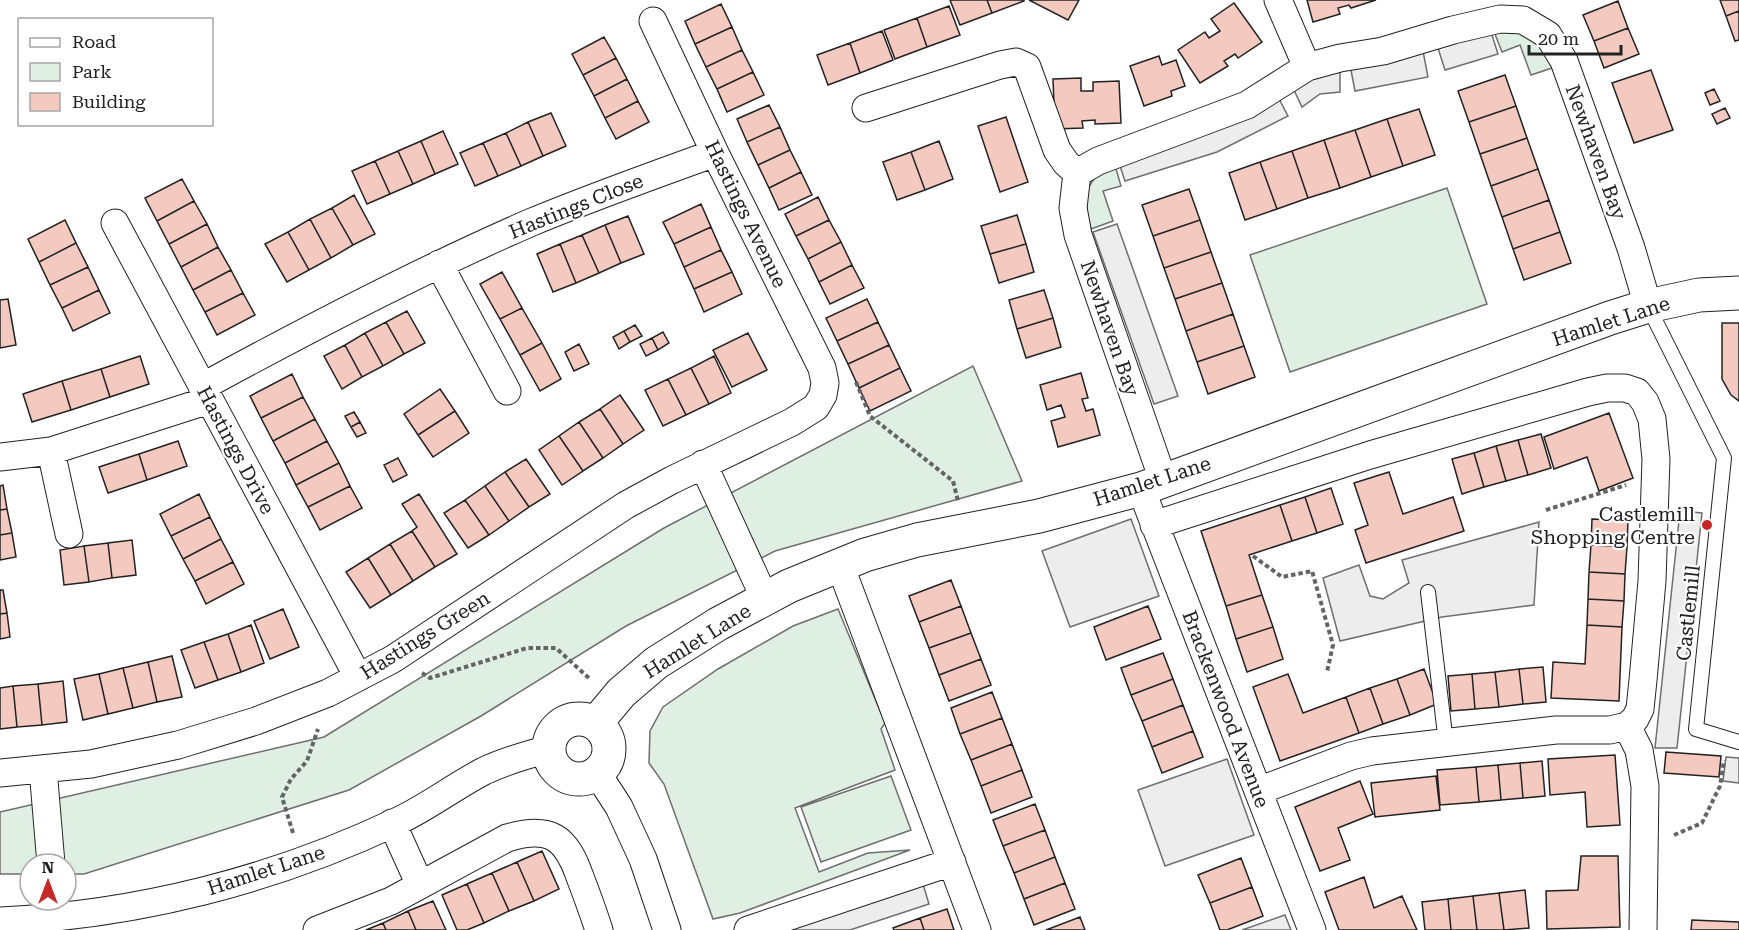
<svg xmlns="http://www.w3.org/2000/svg" width="1739" height="930" viewBox="0 0 1739 930" font-family="'Roboto Serif',serif">
  <rect width="100%" height="100%" fill="#fff"/>
  <path fill="#e0efe3" stroke="#6f6f6f" stroke-width="1.5" d="M 1512,27 L 1544,47 L 1552,68 L 1531,75 L 1520,45 L 1502,52 L 1493,29 Z
    M 1114,162 L 1121,186 L 1103,191 L 1113,221 L 1091,229 C 1082,196 1084,181 1114,162 Z
    M 1447,188 L 1487,304 L 1290,372 L 1250,255 Z
    M 973,366 L 1022,481 L 775,551 L 626,626 L 481,716 L 349,790 L 84,874 L 66,874 L 66,864 L 30,864 L 30,874 L 0,874 L 0,812 L 324,737 L 664,528 Z
    M 838,609 L 885,723 L 881,729 L 895,770 L 795,808 L 819,872 L 868,853 L 910,850 L 740,913 L 713,919 L 664,784 L 649,763 L 650,731 L 663,707 L 718,669 L 793,626 Z
    M 891,776 L 911,830 L 821,862 L 801,807 Z"/>
  <path fill="#ededed" stroke="#6f6f6f" stroke-width="1.5" d="M 1490,29 L 1498,54 L 1445,70 L 1437,45 Z
    M 1423,51 L 1428,77 L 1355,91 L 1350,65 Z
    M 1340,70 L 1340,92 L 1320,94 L 1302,107 L 1292,86 Z
    M 1278,97 L 1288,116 L 1217,152 L 1125,181 L 1118,160 Z
    M 1117,224 L 1178,396 L 1154,404 L 1093,232 Z
    M 1680,511 L 1702,513 L 1677,748 L 1655,748 Z
    M 1131,519 L 1159,596 L 1070,627 L 1042,551 Z
    M 1539,522 L 1534,605 L 1442,617 L 1340,641 L 1323,578 L 1359,565 L 1370,596 L 1383,599 L 1409,583 L 1402,560 Z
    M 1726,757 L 1739,758 L 1739,783 L 1723,781 Z
    M 1227,759 L 1254,835 L 1165,866 L 1138,790 Z
    M 923,884 L 929,904 L 850,930 L 784,930 Z
    M 1285,915 L 1291,930 L 1242,930 Z"/>
  <path fill="#f3c9c0" stroke="#222" stroke-width="1.5" d="M 950,0 L 987,0 L 992,13 L 960,25 Z
    M 987,0 L 1024,0 L 1024,1 L 992,13 Z
    M 1029,0 L 1079,0 L 1068,20 Z
    M 1307,0 L 1376,0 L 1351,8 L 1349,5 L 1338,8 L 1340,14 L 1313,22 Z
    M 1720,0 L 1739,0 L 1739,11 L 1726,16 Z
    M 1618,1 L 1628,28 L 1594,41 L 1583,15 Z
    M 1234,3 L 1262,42 L 1238,58 L 1235,54 L 1224,61 L 1228,66 L 1200,83 L 1178,50 L 1205,32 L 1209,38 L 1220,31 L 1211,19 Z
    M 721,4 L 732,27 L 695,44 L 685,21 Z
    M 949,6 L 960,35 L 927,47 L 917,18 Z
    M 1739,11 L 1739,40 L 1735,41 L 1726,16 Z
    M 917,18 L 927,47 L 895,59 L 884,30 Z
    M 732,27 L 742,50 L 706,67 L 695,44 Z
    M 1628,28 L 1639,54 L 1604,68 L 1594,41 Z
    M 882,31 L 893,60 L 860,73 L 850,43 Z
    M 604,37 L 616,58 L 583,75 L 572,54 Z
    M 850,43 L 860,73 L 828,85 L 817,55 Z
    M 742,50 L 753,72 L 717,89 L 706,67 Z
    M 1159,56 L 1162,65 L 1176,60 L 1185,86 L 1171,91 L 1172,96 L 1144,106 L 1130,66 Z
    M 616,58 L 627,79 L 594,96 L 583,75 Z
    M 1651,70 L 1673,130 L 1634,143 L 1612,83 Z
    M 753,72 L 764,95 L 727,112 L 717,89 Z
    M 1505,75 L 1516,106 L 1469,122 L 1458,91 Z
    M 1081,78 L 1081,91 L 1093,91 L 1093,82 L 1119,81 L 1121,123 L 1095,124 L 1095,120 L 1082,121 L 1083,128 L 1055,129 L 1053,79 Z
    M 627,79 L 638,101 L 605,118 L 594,96 Z
    M 1714,89 L 1720,101 L 1710,105 L 1705,93 Z
    M 638,101 L 649,122 L 616,139 L 605,118 Z
    M 769,105 L 780,127 L 747,142 L 737,119 Z
    M 1516,106 L 1527,138 L 1480,154 L 1469,122 Z
    M 1725,108 L 1730,118 L 1717,124 L 1712,114 Z
    M 1419,109 L 1435,155 L 1403,166 L 1387,119 Z
    M 551,113 L 566,146 L 543,156 L 528,122 Z
    M 1006,117 L 1028,182 L 1000,192 L 978,126 Z
    M 1387,119 L 1403,166 L 1371,177 L 1355,130 Z
    M 528,122 L 543,156 L 521,166 L 506,133 Z
    M 780,127 L 790,150 L 758,165 L 747,142 Z
    M 1355,130 L 1371,177 L 1340,188 L 1324,140 Z
    M 443,131 L 458,164 L 435,174 L 421,141 Z
    M 506,133 L 521,166 L 498,176 L 483,143 Z
    M 1527,138 L 1538,169 L 1491,186 L 1480,154 Z
    M 1324,140 L 1340,188 L 1308,198 L 1292,151 Z
    M 421,141 L 435,174 L 413,184 L 398,151 Z
    M 939,141 L 953,179 L 925,190 L 911,152 Z
    M 483,143 L 498,176 L 475,186 L 460,153 Z
    M 790,150 L 801,172 L 769,188 L 758,165 Z
    M 398,151 L 413,184 L 390,194 L 375,161 Z
    M 1292,151 L 1308,198 L 1277,209 L 1260,162 Z
    M 911,152 L 925,190 L 897,200 L 883,162 Z
    M 375,161 L 390,194 L 367,204 L 352,171 Z
    M 1260,162 L 1277,209 L 1245,220 L 1229,173 Z
    M 1538,169 L 1549,200 L 1502,217 L 1491,186 Z
    M 801,172 L 812,195 L 779,210 L 769,188 Z
    M 182,179 L 194,201 L 157,221 L 145,198 Z
    M 1189,189 L 1200,220 L 1153,236 L 1142,205 Z
    M 354,195 L 375,234 L 353,245 L 332,208 Z
    M 818,197 L 829,220 L 796,236 L 785,214 Z
    M 1549,200 L 1560,232 L 1513,249 L 1502,217 Z
    M 194,201 L 207,224 L 169,244 L 157,221 Z
    M 701,204 L 711,227 L 674,244 L 663,222 Z
    M 332,208 L 353,245 L 331,258 L 310,219 Z
    M 1017,215 L 1026,244 L 990,254 L 981,226 Z
    M 628,216 L 644,254 L 621,263 L 605,225 Z
    M 310,219 L 331,258 L 309,270 L 288,232 Z
    M 65,220 L 76,243 L 39,262 L 28,239 Z
    M 829,220 L 841,242 L 808,259 L 796,236 Z
    M 1200,220 L 1211,252 L 1164,268 L 1153,236 Z
    M 207,224 L 218,247 L 181,267 L 169,244 Z
    M 605,225 L 621,263 L 599,273 L 582,235 Z
    M 711,227 L 721,250 L 684,267 L 674,244 Z
    M 288,232 L 309,270 L 287,282 L 265,244 Z
    M 1560,232 L 1571,263 L 1524,280 L 1513,249 Z
    M 582,235 L 599,273 L 576,283 L 560,244 Z
    M 841,242 L 852,265 L 819,282 L 808,259 Z
    M 76,243 L 88,267 L 50,285 L 39,262 Z
    M 560,244 L 576,283 L 553,292 L 537,254 Z
    M 1026,244 L 1034,272 L 999,283 L 990,254 Z
    M 218,247 L 231,270 L 193,290 L 181,267 Z
    M 721,250 L 732,272 L 694,289 L 684,267 Z
    M 1211,252 L 1222,283 L 1175,299 L 1164,268 Z
    M 852,265 L 864,288 L 830,304 L 819,282 Z
    M 88,267 L 99,290 L 62,308 L 50,285 Z
    M 231,270 L 243,293 L 205,312 L 193,290 Z
    M 502,272 L 522,308 L 500,319 L 480,284 Z
    M 732,272 L 742,294 L 704,312 L 694,289 Z
    M 1222,283 L 1233,314 L 1186,331 L 1175,299 Z
    M 99,290 L 110,313 L 73,331 L 62,308 Z
    M 1044,290 L 1053,318 L 1017,329 L 1009,300 Z
    M 243,293 L 255,315 L 217,335 L 205,312 Z
    M 8,299 L 16,345 L 0,348 L 0,300 Z
    M 867,299 L 878,322 L 837,341 L 826,318 Z
    M 522,308 L 542,343 L 520,355 L 500,319 Z
    M 407,311 L 425,343 L 404,354 L 386,322 Z
    M 1233,314 L 1244,346 L 1197,362 L 1186,331 Z
    M 1053,318 L 1061,347 L 1026,358 L 1017,329 Z
    M 386,322 L 404,354 L 383,366 L 365,333 Z
    M 878,322 L 889,345 L 848,364 L 837,341 Z
    M 1722,323 L 1739,323 L 1739,401 L 1731,395 L 1722,379 Z
    M 635,325 L 642,336 L 630,342 L 624,331 Z
    M 624,331 L 630,342 L 619,349 L 613,337 Z
    M 663,332 L 669,343 L 658,350 L 652,338 Z
    M 365,333 L 383,366 L 362,377 L 345,345 Z
    M 748,333 L 767,370 L 732,387 L 713,350 Z
    M 652,338 L 658,350 L 646,356 L 640,344 Z
    M 542,343 L 561,379 L 540,391 L 520,355 Z
    M 579,344 L 589,364 L 574,371 L 565,352 Z
    M 345,345 L 362,377 L 342,389 L 324,356 Z
    M 889,345 L 900,368 L 859,388 L 848,364 Z
    M 1244,346 L 1255,377 L 1208,394 L 1197,362 Z
    M 140,356 L 149,384 L 110,397 L 101,369 Z
    M 714,356 L 731,393 L 709,404 L 691,368 Z
    M 691,368 L 709,404 L 686,415 L 668,379 Z
    M 900,368 L 911,391 L 870,411 L 859,388 Z
    M 101,369 L 110,397 L 71,410 L 62,381 Z
    M 1081,373 L 1088,398 L 1082,399 L 1086,411 L 1093,409 L 1100,435 L 1058,447 L 1051,421 L 1065,417 L 1061,405 L 1047,410 L 1040,385 Z
    M 292,374 L 303,397 L 261,418 L 250,396 Z
    M 668,379 L 686,415 L 663,426 L 645,390 Z
    M 62,381 L 71,410 L 32,422 L 23,394 Z
    M 440,389 L 455,411 L 418,435 L 404,414 Z
    M 620,395 L 644,430 L 623,444 L 600,409 Z
    M 303,397 L 315,419 L 273,441 L 261,418 Z
    M 600,409 L 623,444 L 603,458 L 579,422 Z
    M 455,411 L 469,433 L 433,457 L 418,435 Z
    M 354,412 L 360,422 L 351,427 L 345,416 Z
    M 1609,413 L 1633,478 L 1599,491 L 1587,457 L 1554,469 L 1544,437 Z
    M 315,419 L 327,441 L 285,463 L 273,441 Z
    M 360,422 L 366,433 L 357,437 L 351,427 Z
    M 579,422 L 603,458 L 583,471 L 559,436 Z
    M 1541,434 L 1551,468 L 1528,475 L 1518,440 Z
    M 559,436 L 583,471 L 562,485 L 539,450 Z
    M 1518,440 L 1528,475 L 1506,481 L 1496,446 Z
    M 178,441 L 187,466 L 147,480 L 139,454 Z
    M 327,441 L 339,463 L 296,485 L 285,463 Z
    M 1496,446 L 1506,481 L 1484,487 L 1474,453 Z
    M 1474,453 L 1484,487 L 1462,494 L 1452,459 Z
    M 139,454 L 147,480 L 108,493 L 99,467 Z
    M 398,458 L 407,475 L 393,482 L 384,465 Z
    M 526,459 L 550,494 L 529,507 L 505,472 Z
    M 339,463 L 350,486 L 308,507 L 296,485 Z
    M 505,472 L 529,507 L 509,521 L 485,486 Z
    M 1389,472 L 1403,514 L 1453,497 L 1464,531 L 1366,563 L 1355,530 L 1368,525 L 1354,483 Z
    M 3,485 L 7,509 L 0,510 L 0,486 Z
    M 350,486 L 362,508 L 320,530 L 308,507 Z
    M 485,486 L 509,521 L 489,535 L 465,500 Z
    M 1331,488 L 1343,524 L 1317,533 L 1305,497 Z
    M 199,494 L 210,517 L 171,536 L 160,514 Z
    M 419,494 L 457,554 L 435,567 L 412,531 L 417,527 L 402,504 Z
    M 1305,497 L 1317,533 L 1292,541 L 1280,505 Z
    M 465,500 L 489,535 L 468,548 L 444,513 Z
    M 1280,505 L 1292,541 L 1249,555 L 1262,595 L 1226,606 L 1201,531 Z
    M 7,509 L 12,533 L 0,535 L 0,510 Z
    M 210,517 L 221,539 L 183,559 L 171,536 Z
    M 1592,519 L 1628,521 L 1627,547 L 1591,545 Z
    M 412,531 L 435,567 L 413,581 L 390,544 Z
    M 12,533 L 16,557 L 0,560 L 0,535 Z
    M 221,539 L 233,562 L 195,581 L 183,559 Z
    M 132,540 L 136,575 L 112,578 L 108,543 Z
    M 108,543 L 112,578 L 89,582 L 84,546 Z
    M 390,544 L 413,581 L 391,595 L 368,558 Z
    M 1591,545 L 1627,547 L 1625,574 L 1589,572 Z
    M 84,546 L 89,582 L 64,585 L 60,550 Z
    M 368,558 L 391,595 L 370,608 L 346,572 Z
    M 233,562 L 244,584 L 206,604 L 195,581 Z
    M 1589,572 L 1625,574 L 1624,601 L 1588,599 Z
    M 951,580 L 961,606 L 919,622 L 909,596 Z
    M 0,590 L 3,590 L 7,613 L 0,614 Z
    M 1262,595 L 1273,627 L 1236,639 L 1226,606 Z
    M 1588,599 L 1624,601 L 1622,627 L 1587,625 Z
    M 961,606 L 971,633 L 929,648 L 919,622 Z
    M 1148,606 L 1161,639 L 1106,660 L 1094,627 Z
    M 283,609 L 299,647 L 270,659 L 254,621 Z
    M 7,613 L 10,637 L 0,639 L 0,614 Z
    M 251,625 L 264,663 L 241,672 L 228,634 Z
    M 1587,625 L 1622,627 L 1619,701 L 1551,698 L 1553,662 L 1585,664 Z
    M 1273,627 L 1283,659 L 1247,672 L 1236,639 Z
    M 971,633 L 981,659 L 939,675 L 929,648 Z
    M 228,634 L 241,672 L 218,680 L 204,642 Z
    M 204,642 L 218,680 L 195,688 L 181,650 Z
    M 1163,653 L 1173,679 L 1131,695 L 1121,668 Z
    M 172,656 L 182,697 L 157,702 L 148,662 Z
    M 981,659 L 991,685 L 949,701 L 939,675 Z
    M 148,662 L 157,702 L 133,708 L 123,668 Z
    M 1543,667 L 1546,702 L 1523,704 L 1519,669 Z
    M 123,668 L 133,708 L 108,714 L 99,674 Z
    M 1424,669 L 1437,704 L 1410,715 L 1397,679 Z
    M 1519,669 L 1523,704 L 1499,707 L 1495,672 Z
    M 1495,672 L 1499,707 L 1475,709 L 1472,674 Z
    M 99,674 L 108,714 L 83,720 L 74,679 Z
    M 1288,674 L 1303,713 L 1346,697 L 1359,733 L 1280,761 L 1253,687 Z
    M 1472,674 L 1475,709 L 1451,711 L 1448,676 Z
    M 1173,679 L 1183,705 L 1142,721 L 1131,695 Z
    M 1397,679 L 1410,715 L 1383,724 L 1370,688 Z
    M 63,681 L 67,722 L 42,725 L 38,684 Z
    M 38,684 L 42,725 L 17,727 L 13,686 Z
    M 13,686 L 17,727 L 0,729 L 0,688 Z
    M 1370,688 L 1383,724 L 1359,733 L 1346,697 Z
    M 992,692 L 1002,718 L 960,734 L 951,708 Z
    M 1183,705 L 1193,731 L 1152,747 L 1142,721 Z
    M 1002,718 L 1012,744 L 971,760 L 960,734 Z
    M 1193,731 L 1203,757 L 1162,773 L 1152,747 Z
    M 1012,744 L 1022,770 L 981,786 L 971,760 Z
    M 1666,752 L 1721,756 L 1719,777 L 1664,773 Z
    M 1615,755 L 1620,825 L 1587,827 L 1585,792 L 1550,795 L 1548,759 Z
    M 1542,761 L 1545,796 L 1523,798 L 1520,763 Z
    M 1520,763 L 1523,798 L 1501,800 L 1498,765 Z
    M 1498,765 L 1501,800 L 1479,802 L 1476,767 Z
    M 1476,767 L 1479,802 L 1440,805 L 1437,770 Z
    M 1022,770 L 1032,797 L 991,813 L 981,786 Z
    M 1436,776 L 1440,810 L 1375,817 L 1371,783 Z
    M 1360,781 L 1373,814 L 1338,828 L 1350,860 L 1320,871 L 1295,807 Z
    M 1035,804 L 1045,830 L 1003,846 L 993,820 Z
    M 1045,830 L 1055,857 L 1014,873 L 1003,846 Z
    M 542,851 L 559,889 L 534,901 L 517,862 Z
    M 1581,856 L 1618,856 L 1620,927 L 1547,929 L 1546,891 L 1578,890 Z
    M 1055,857 L 1065,883 L 1024,899 L 1014,873 Z
    M 1241,858 L 1252,887 L 1210,903 L 1198,875 Z
    M 517,862 L 534,901 L 509,911 L 492,873 Z
    M 492,873 L 509,911 L 484,923 L 467,884 Z
    M 1364,877 L 1374,908 L 1402,896 L 1417,930 L 1339,930 L 1325,892 Z
    M 1065,883 L 1075,909 L 1034,925 L 1024,899 Z
    M 467,884 L 484,923 L 467,930 L 457,930 L 442,895 Z
    M 1252,887 L 1263,916 L 1227,930 L 1220,930 L 1210,903 Z
    M 1525,890 L 1529,928 L 1504,930 L 1499,893 Z
    M 1499,893 L 1504,930 L 1477,930 L 1473,896 Z
    M 1473,896 L 1477,930 L 1451,930 L 1448,899 Z
    M 1448,899 L 1451,930 L 1425,930 L 1422,902 Z
    M 433,901 L 446,930 L 416,930 L 408,911 Z
    M 947,909 L 954,930 L 924,930 L 920,918 Z
    M 408,911 L 416,930 L 386,930 L 383,923 Z
    M 1080,917 L 1085,930 L 1046,930 Z
    M 920,918 L 924,930 L 894,930 L 893,928 Z
    M 1692,920 L 1739,922 L 1739,930 L 1691,930 Z
    M 383,923 L 386,930 L 366,930 Z"/>
  <g fill="none" stroke-linecap="round" stroke-linejoin="round">
    <g stroke="#222" stroke-width="16">
      <path id="lane" d="M 1648,306 L 1724,458 L 1696,729 L 1739,742
        M 1428,592 L 1446,743"/>
    </g>
    <g stroke="#222" stroke-width="29">
      <path id="street" d="M 1278,0 L 1307,67
        M 866,108 L 1000,65 L 1016,62 L 1027,67 L 1057,150 L 1066,163 L 1077,173
        M 115,223 L 358,677
        M 439,264 L 507,391
        M 202,387 C 310,328 419,271 532,222 C 592,197 654,175 715,153
        M 51,451 L 69,534
        M 0,457 L 51,451 L 209,400
        M 703,464 L 765,599
        M 1163,480 L 1078,235 L 1073,208 L 1077,173 L 1098,161 L 1247,105 L 1307,67 L 1340,58 L 1383,51 L 1453,30 L 1500,19 L 1523,20 L 1548,35 L 1564,61 L 1631,248 L 1648,306
        M 1141,489 L 1312,930
        M 1154,525 L 1370,455 L 1588,392 L 1607,388 L 1625,388 L 1637,392 L 1645,402 L 1652,419 L 1656,459 L 1652,581 L 1643,680 L 1640,709 L 1635,719 L 1627,726 L 1610,730 L 1556,730 L 1372,751 L 1351,756 L 1258,791
        M 840,565 L 977,930
        M 1627,726 L 1639,750 L 1645,786 L 1643,930
        M 43,769 L 51,864
        M 0,773 L 91,764 L 178,745 L 256,721 L 328,693 L 393,659 L 626,505 L 672,480 L 792,422 L 816,407 L 823,395 L 825,383 L 822,368 L 715,153 L 653,21
        M 597,773 L 619,807 L 643,859 L 667,930
        M 392,823 L 420,885
        M 0,921 C 137,915 274,880 398,821 C 428,807 455,786 484,771 C 505,761 526,755 549,749
        M 317,930 L 391,901 L 507,838 C 550,825 566,837 580,877 C 587,895 593,912 599,930
        M 748,930 L 952,862"/>
    </g>
    <g stroke="#222" stroke-width="35">
      <path id="secondary" d="M549 749a30 30 0 1 1 60 0a30 30 0 1 1-60 0Z
        M 596,723 L 621,693 L 656,663 L 718,624 L 789,586 L 865,555 L 917,540 L 1039,516 L 1141,489 L 1610,318 L 1648,306 L 1699,295 L 1739,293"/>
    </g>
    <path stroke="#646464" stroke-width="4" stroke-dasharray="4.5 3" stroke-linecap="butt" d="M 856,382 L 870,416 L 953,481 L 958,501
      M 1546,510 L 1626,485
      M 1253,556 L 1282,577 L 1312,571 L 1333,645 L 1327,672
      M 422,673 L 430,678 L 527,648 L 556,648 L 591,680
      M 293,833 L 282,797 L 291,779 L 307,761 L 318,729
      M 1674,835 L 1702,823 L 1720,786 L 1724,760"/>
    <use href="#lane" stroke="#fff" stroke-width="14"/>
    <use href="#street" stroke="#fff" stroke-width="27"/>
    <use href="#secondary" stroke="#fff" stroke-width="33"/>
  </g>
  <circle fill="#c62828" stroke="#fff" stroke-width="2" cx="1707" cy="525" r="6"/>
  <g text-anchor="middle" stroke-width="4.5" stroke-linejoin="round" paint-order="stroke">
    <g font-size="20" fill="#222" stroke="#fff">
      <text transform="translate(1596 152) rotate(70)" y="7">Newhaven Bay</text>
      <text transform="translate(576 206) rotate(-22)" y="7">Hastings Close</text>
      <text transform="translate(746 214) rotate(64)" y="7">Hastings Avenue</text>
      <text transform="translate(1611 321) rotate(-18)" y="7">Hamlet Lane</text>
      <text transform="translate(1110 328) rotate(71)" y="7">Newhaven Bay</text>
      <text transform="translate(236 450) rotate(62)" y="7">Hastings Drive</text>
      <text transform="translate(1152 481) rotate(-18)" y="7">Hamlet Lane</text>
      <text transform="translate(1688 613) rotate(-84)" y="7">Castlemill</text>
      <text transform="translate(425 635) rotate(-32)" y="7">Hastings Green</text>
      <text transform="translate(697 641) rotate(-32)" y="7">Hamlet Lane</text>
      <text transform="translate(1226 709) rotate(69)" y="7">Brackenwood Avenue</text>
      <text transform="translate(266 870) rotate(-18)" y="7">Hamlet Lane</text>
    </g>
    <g font-size="20" fill="#222" stroke="#fff" text-anchor="end">
      <text x="1695" y="521">Castlemill<tspan x="1695" dy="23">Shopping Centre</tspan></text>
    </g>
  </g>
  <rect x="18" y="18" width="195" height="108" fill="#ffffff" stroke="#a7a7a7" stroke-width="1.5"/>
  <rect x="30" y="38" width="30" height="9" fill="#ffffff" stroke="#a7a7a7" stroke-width="1.5"/>
  <text x="72" y="48" font-size="18" fill="#222222">Road</text>
  <rect x="30" y="63" width="30" height="18" fill="#e0efe3" stroke="#a7a7a7" stroke-width="1.5"/>
  <text x="72" y="78" font-size="18" fill="#222222">Park</text>
  <rect x="30" y="93" width="30" height="18" fill="#f3c9c0" stroke="#a7a7a7" stroke-width="1.5"/>
  <text x="72" y="108" font-size="18" fill="#222222">Building</text>
  <g transform="translate(48 882)"><circle r="28" fill="#ffffff" stroke="#a7a7a7" stroke-width="1.5"/>
  <path d="M0-4.5L10 22L0 15L-10 22Z" fill="#c62828"/>
  <text y="-9" font-size="16" font-weight="bold" text-anchor="middle" fill="#222222">N</text>
  </g>
  <path d="M1529 45v9h92v-9" fill="none" stroke="#222222" stroke-width="3"/>
  <text x="1538" y="45" font-size="18" fill="#222222" stroke="#ffffff" stroke-width="4.5" paint-order="stroke">20 m</text>
</svg>
